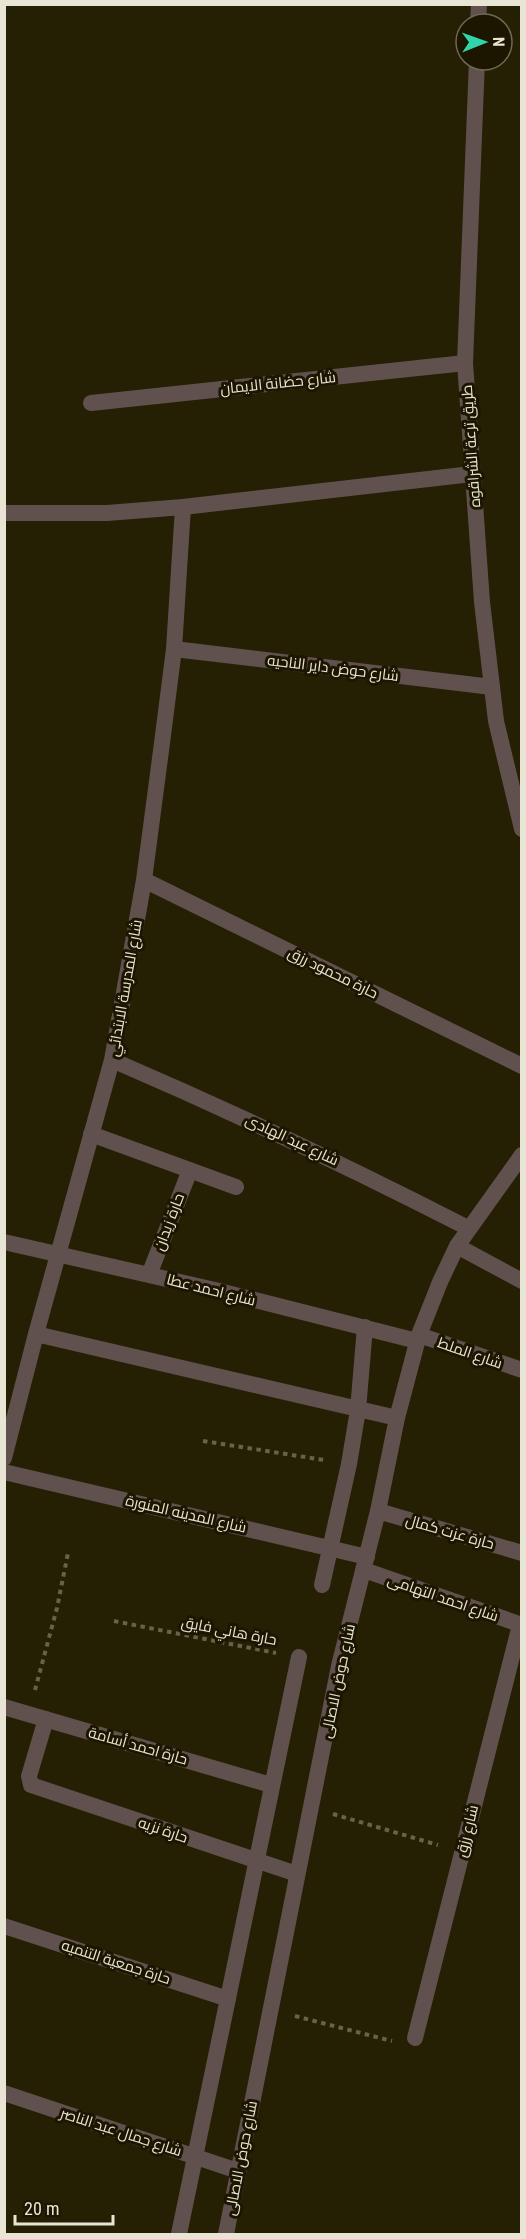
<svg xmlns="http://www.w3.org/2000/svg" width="526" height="2239" viewBox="0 0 526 2239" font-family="'Roboto Condensed',Cairo,sans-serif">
  <rect width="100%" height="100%" fill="#251f04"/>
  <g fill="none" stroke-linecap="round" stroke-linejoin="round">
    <path stroke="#68624b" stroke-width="4" stroke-dasharray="4.5 4.5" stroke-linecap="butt" d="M 203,1441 L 324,1460
      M 114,1621 L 276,1653
      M 35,1690 L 57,1608 L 68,1553
      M 333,1814 L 438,1845
      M 295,2016 L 392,2041"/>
    <path stroke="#60514f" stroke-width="16" d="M 91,403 L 465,363
      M 4,513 L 107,513 L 183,507 L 472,474
      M 174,649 L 492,687
      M 144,880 L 522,1066
      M 112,1060 C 233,1112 351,1168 468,1228
      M 91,1134 L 236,1187
      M 4,1242 L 215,1290 L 417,1341
      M 457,1246 L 522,1281
      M 149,1275 L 190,1170
      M 36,1334 L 397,1418
      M 419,1335 L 522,1370
      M 4,1458 L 36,1334 L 112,1060 L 144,880 L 162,743 L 174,649 L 183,507
      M 4,1472 L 367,1557
      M 378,1511 L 522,1553
      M 364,1570 L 522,1625
      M 322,1585 L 349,1464 L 358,1410 L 365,1327
      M 4,1707 L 271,1785
      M 46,1719 L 29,1776 L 31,1785 L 297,1874
      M 4,1926 L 228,1999
      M 415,2038 L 520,1625
      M 4,2093 L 238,2171
      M 179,2234 L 299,1657
      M 226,2234 L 339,1666 L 378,1511 L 397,1418 L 419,1335 L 440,1282 L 457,1246 L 522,1155"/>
    <path stroke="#60514f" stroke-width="16" d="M 478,24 L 479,4
      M 477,60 L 465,363 L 482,602 L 496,721 L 522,829"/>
  </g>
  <g text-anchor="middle" stroke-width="6" stroke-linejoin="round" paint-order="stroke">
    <g font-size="15" fill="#e9e5d5" stroke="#1c1600">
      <text transform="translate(278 383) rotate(-6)" y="5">شارع حضانة الايمان</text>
      <text transform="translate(471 446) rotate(-94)" y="5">طريق ترعة الشراقوه</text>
      <text transform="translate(333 668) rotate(7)" y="5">شارع حوض داير الناحيه</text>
      <text transform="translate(333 973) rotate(26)" y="5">حارة محمود رزق</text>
      <text transform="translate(125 988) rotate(-80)" y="5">شارع المدرسة الابتدائي</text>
      <text transform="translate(292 1140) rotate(25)" y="5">شارع عبد الهادى</text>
      <text transform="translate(169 1222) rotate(-69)" y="5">حارة زيدان</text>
      <text transform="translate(211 1290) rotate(14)" y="5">شارع احمد عطا</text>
      <text transform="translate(470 1353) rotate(19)" y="5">شارع الملط</text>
      <text transform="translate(186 1514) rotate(13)" y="5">شارع المدينه المنورة</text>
      <text transform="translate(450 1532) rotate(16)" y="5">حارة عزت كمال</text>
      <text transform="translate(443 1598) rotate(19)" y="5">شارع احمد التهامى</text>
      <text transform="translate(229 1631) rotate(11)" y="5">حارة هاني فايق</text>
      <text transform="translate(338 1681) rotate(-78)" y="5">شارع حوض الاصالى</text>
      <text transform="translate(138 1746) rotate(16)" y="5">حارة احمد أسامة</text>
      <text transform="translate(163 1830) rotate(19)" y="5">حارة نزيه</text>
      <text transform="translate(467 1831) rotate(-76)" y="5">شارع رزق</text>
      <text transform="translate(116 1962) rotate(18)" y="5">حارة جمعية التنميه</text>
      <text transform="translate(121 2132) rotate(18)" y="5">شارع جمال عبد الناصر</text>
      <text transform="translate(241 2158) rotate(-79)" y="5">شارع حوض الاصالى</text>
    </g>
  </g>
  <rect width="526" height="2239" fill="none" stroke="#e9e5d5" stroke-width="12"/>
  <g transform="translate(484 42) rotate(89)"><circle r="28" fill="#1c1600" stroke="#6e6955" stroke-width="1.5"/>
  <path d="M0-4.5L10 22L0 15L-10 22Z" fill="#32d4a9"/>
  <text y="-9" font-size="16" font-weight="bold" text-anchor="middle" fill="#e9e5d5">N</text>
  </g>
  <path d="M15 2215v9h98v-9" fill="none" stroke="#e9e5d5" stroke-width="3"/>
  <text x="24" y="2215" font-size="18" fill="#e9e5d5" stroke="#1c1600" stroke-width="4.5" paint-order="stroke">20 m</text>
</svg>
